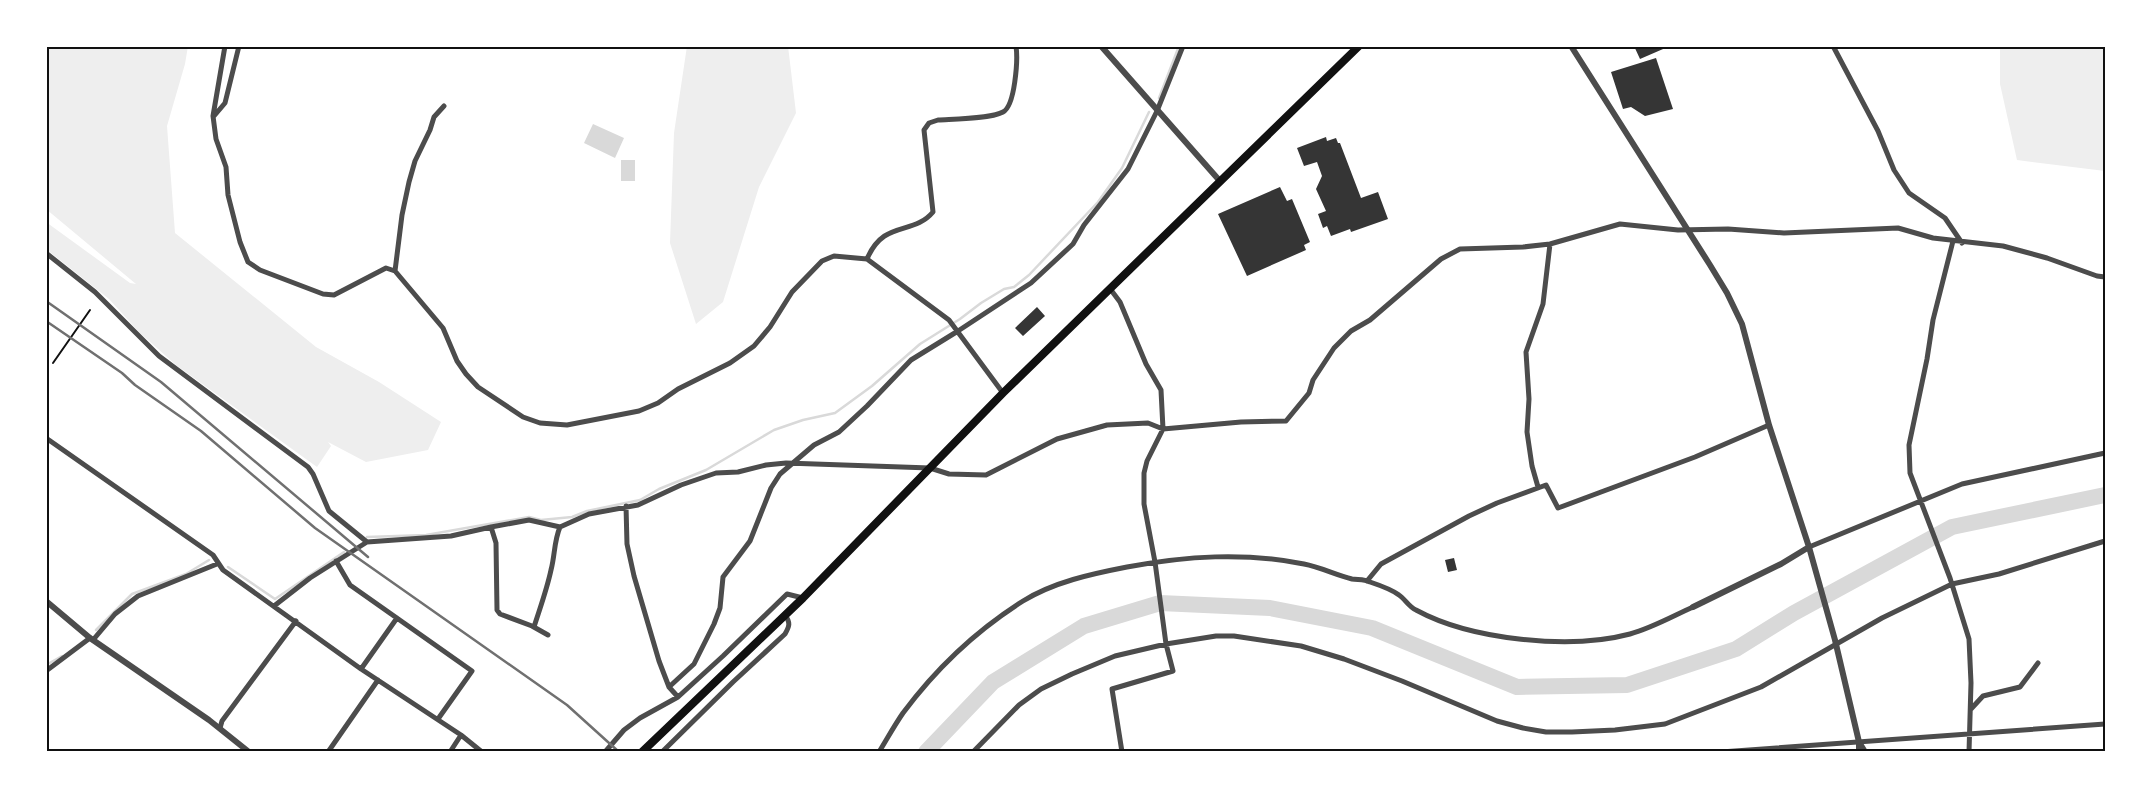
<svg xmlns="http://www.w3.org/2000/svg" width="2151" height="798" viewBox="0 0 2151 798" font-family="'Exo 2',sans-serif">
  <rect width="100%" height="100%" fill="#fff"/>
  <path fill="#eee" d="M 46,46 L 188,46 L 185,64 L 167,126 L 175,233 L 316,347 L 379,382 L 441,422 L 428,450 L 366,462 L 328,442 L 331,446 L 317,467 L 176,365 L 139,332 L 109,299 L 46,249 L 46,222 L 130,283 L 136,284 L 46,209 Z
    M 687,46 L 788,46 L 796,113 L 759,187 L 723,302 L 696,324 L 670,243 L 674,133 Z
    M 2000,46 L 2105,46 L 2105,171 L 2017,160 L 2000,84 Z"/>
  <path fill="#d9d9d9" d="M 593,124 L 624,138 L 615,158 L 584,143 Z
    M 621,160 L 635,160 L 635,181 L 621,181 Z"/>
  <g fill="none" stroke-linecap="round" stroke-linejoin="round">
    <path stroke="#d9d9d9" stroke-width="2.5" d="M 1159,98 L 1179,46
      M 367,537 L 426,535 L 529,517 L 541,520 L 572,517 L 587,511 L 640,500 L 659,489 L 706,470 L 774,430 L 803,420 L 835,413 L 872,386 L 920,344 L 960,319 L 981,303 L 1004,289 L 1014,287 L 1029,275 L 1098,202 L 1122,168 L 1149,112
      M 228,567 L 275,599 L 344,552
      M 96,630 L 132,594 L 186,574 L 209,560
      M 46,665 L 62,656"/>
    <path stroke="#d9d9d9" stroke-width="16" d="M 926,752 L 993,682 L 1084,626 L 1160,603 L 1270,608 L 1372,628 L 1517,687 L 1627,685 L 1736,649 L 1794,613 L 1952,527 L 2105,495"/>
  </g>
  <path fill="#353535" d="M 1634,46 L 1670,46 L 1640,59 Z
    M 1656,58 L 1673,109 L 1645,116 L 1631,107 L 1623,109 L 1611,72 Z
    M 1326,137 L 1327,141 L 1336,138 L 1338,143 L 1340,143 L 1361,198 L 1378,192 L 1388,219 L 1351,232 L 1350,229 L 1331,236 L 1327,226 L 1323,228 L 1318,214 L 1326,211 L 1316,189 L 1322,176 L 1317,162 L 1304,166 L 1297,148 Z
    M 1280,187 L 1287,201 L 1292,199 L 1310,242 L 1304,245 L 1306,250 L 1247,276 L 1218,214 Z
    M 1037,307 L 1045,316 L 1023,336 L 1015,328 Z
    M 1454,558 L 1457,570 L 1448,572 L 1445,560 Z"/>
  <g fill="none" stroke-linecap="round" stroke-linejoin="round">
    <path stroke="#111" stroke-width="2" d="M 53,363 L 90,310"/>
    <path stroke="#4c4c4c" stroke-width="5" d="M 225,46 L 213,116 L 216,139 L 226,167 L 228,195 L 240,242 L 248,262 L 260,270 L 323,294 L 334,295 L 386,268 L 395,271 L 443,328 L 457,361 L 466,374 L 478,387 L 523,417 L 540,423 L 567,425 L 639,411 L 658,403 L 678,389 L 730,363 L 754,346 L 770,327 L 792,292 L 822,261 L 834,256 L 867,259 L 949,320 L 1003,393
      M 1833,46 L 1878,131 L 1894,170 L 1909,193 L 1945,218 L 1962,243
      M 214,116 L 225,103 L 239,46
      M 1953,241 L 1933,320 L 1927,359 L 1909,445 L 1910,473 L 1950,578 L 1969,639 L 1971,683 L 1969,752
      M 46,253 L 95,292 L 159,356 L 308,467 L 313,474 L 329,511 L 367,542
      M 867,259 C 884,219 913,236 933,212 L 924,130 L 929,123 L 938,120 C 953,119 990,119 1003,112 C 1015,106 1018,60 1016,46
      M 395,271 L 402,215 L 409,182 L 415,161 L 430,130 L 434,117 L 444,106
      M 1111,290 L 1120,302 L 1146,364 L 1161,390 L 1163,429 L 1147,461 L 1144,473 L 1144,504 L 1155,562 L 1166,644 L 1173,671 L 1112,689 L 1122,752
      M 46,438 L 213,555 L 223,570 L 361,669 L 461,735 L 482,752
      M 1538,487 L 1532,466 L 1527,432 L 1529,399 L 1526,352 L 1543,304 L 1550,244
      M 626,506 L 627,544 L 634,576 L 659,661 L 669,687 L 678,697
      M 491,527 L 496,543 L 497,610 L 500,614 L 532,626 L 548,635
      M 1809,547 L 1962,484 L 2105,453
      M 336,561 L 350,585 L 472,671 L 438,719
      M 1367,581 L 1381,564 L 1469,516 L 1497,503 L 1546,485 L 1558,508 L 1695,457 L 1769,425
      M 274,606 L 310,578 L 367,542 L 451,536 L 491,527 L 529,520 L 560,527 L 589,514 L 638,505 L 681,485 L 716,473 L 738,472 L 766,465 L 786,463 L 930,468 L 949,474 L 986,475 L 1057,439 L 1107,425 L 1148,423 L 1163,429 L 1241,422 L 1286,421 L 1309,393 L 1313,380 L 1334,348 L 1351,331 L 1370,320 L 1441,259 L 1460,249 L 1523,247 L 1550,244 L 1620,224 L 1678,230 L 1728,229 L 1784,233 L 1898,228 L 1933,238 L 2003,246 L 2047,258 L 2097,276 L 2105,277
      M 534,627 C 540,608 547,589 551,570 C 555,555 554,541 560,527
      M 93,640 L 115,614 L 138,596 L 217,564
      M 361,669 L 397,618
      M 46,671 L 90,638
      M 669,687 L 694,664 L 714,624 L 720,608 L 723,577 L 750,541 L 771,488 L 780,474 L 814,445 L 839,432 L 867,406 L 911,360 L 958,331 L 1031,283 L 1073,244 L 1084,225 L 1128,169 L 1157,111 L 1183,46
      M 1971,709 L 1983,696 L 2020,687 L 2038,663
      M 220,728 L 222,721 L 296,621
      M 328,752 L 378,680
      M 450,752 L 461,735
      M 605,752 L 624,730 L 640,718 L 678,697 L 723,656 L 787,594 L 803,598
      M 662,752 L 733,682 L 785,634 C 789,627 791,623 785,615
      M 879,752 C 887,739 894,726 903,713 C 935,670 977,630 1023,601 C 1054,582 1091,574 1127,567 C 1186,556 1244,552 1304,564 C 1320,567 1336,575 1352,579 C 1358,580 1364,579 1370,582 C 1379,585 1391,589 1399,595 C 1405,599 1409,607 1416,610 C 1471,640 1570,650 1630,634 C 1652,628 1673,616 1693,607
      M 973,752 L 1019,705 L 1041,689 L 1072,674 L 1115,656 L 1166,644 L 1216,636 L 1234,636 L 1301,646 L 1344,659 L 1402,681 L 1497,721 L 1523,728 L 1546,732 L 1572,732 L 1615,730 L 1665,724 L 1761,687 L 1882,618 L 1952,584 L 1999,574 L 2105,541
      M 1721,752 L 2105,724"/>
    <path stroke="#4c4c4c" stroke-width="6" d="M 1101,46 L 1219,180
      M 1571,46 L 1710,265 L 1727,293 L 1742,324 L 1769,425 L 1809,547 L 1835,640 L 1859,742 L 1859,752
      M 46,601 L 90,638 L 209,720 L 249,752
      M 1693,607 L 1781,564 L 1809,547
      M 1859,742 L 1865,752"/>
    <path stroke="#111" stroke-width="8" d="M 642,752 L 803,598 L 1003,393 L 1359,46"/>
    <path stroke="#707070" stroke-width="2.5" d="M 46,301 L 161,382 L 368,557
      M 46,321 L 122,373 L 135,385 L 201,431 L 315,528 L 567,705 L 619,752"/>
  </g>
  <rect width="2151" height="798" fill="none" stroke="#ffffff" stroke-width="95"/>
  <rect x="48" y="48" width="2056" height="702" fill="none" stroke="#111" stroke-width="2"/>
</svg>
